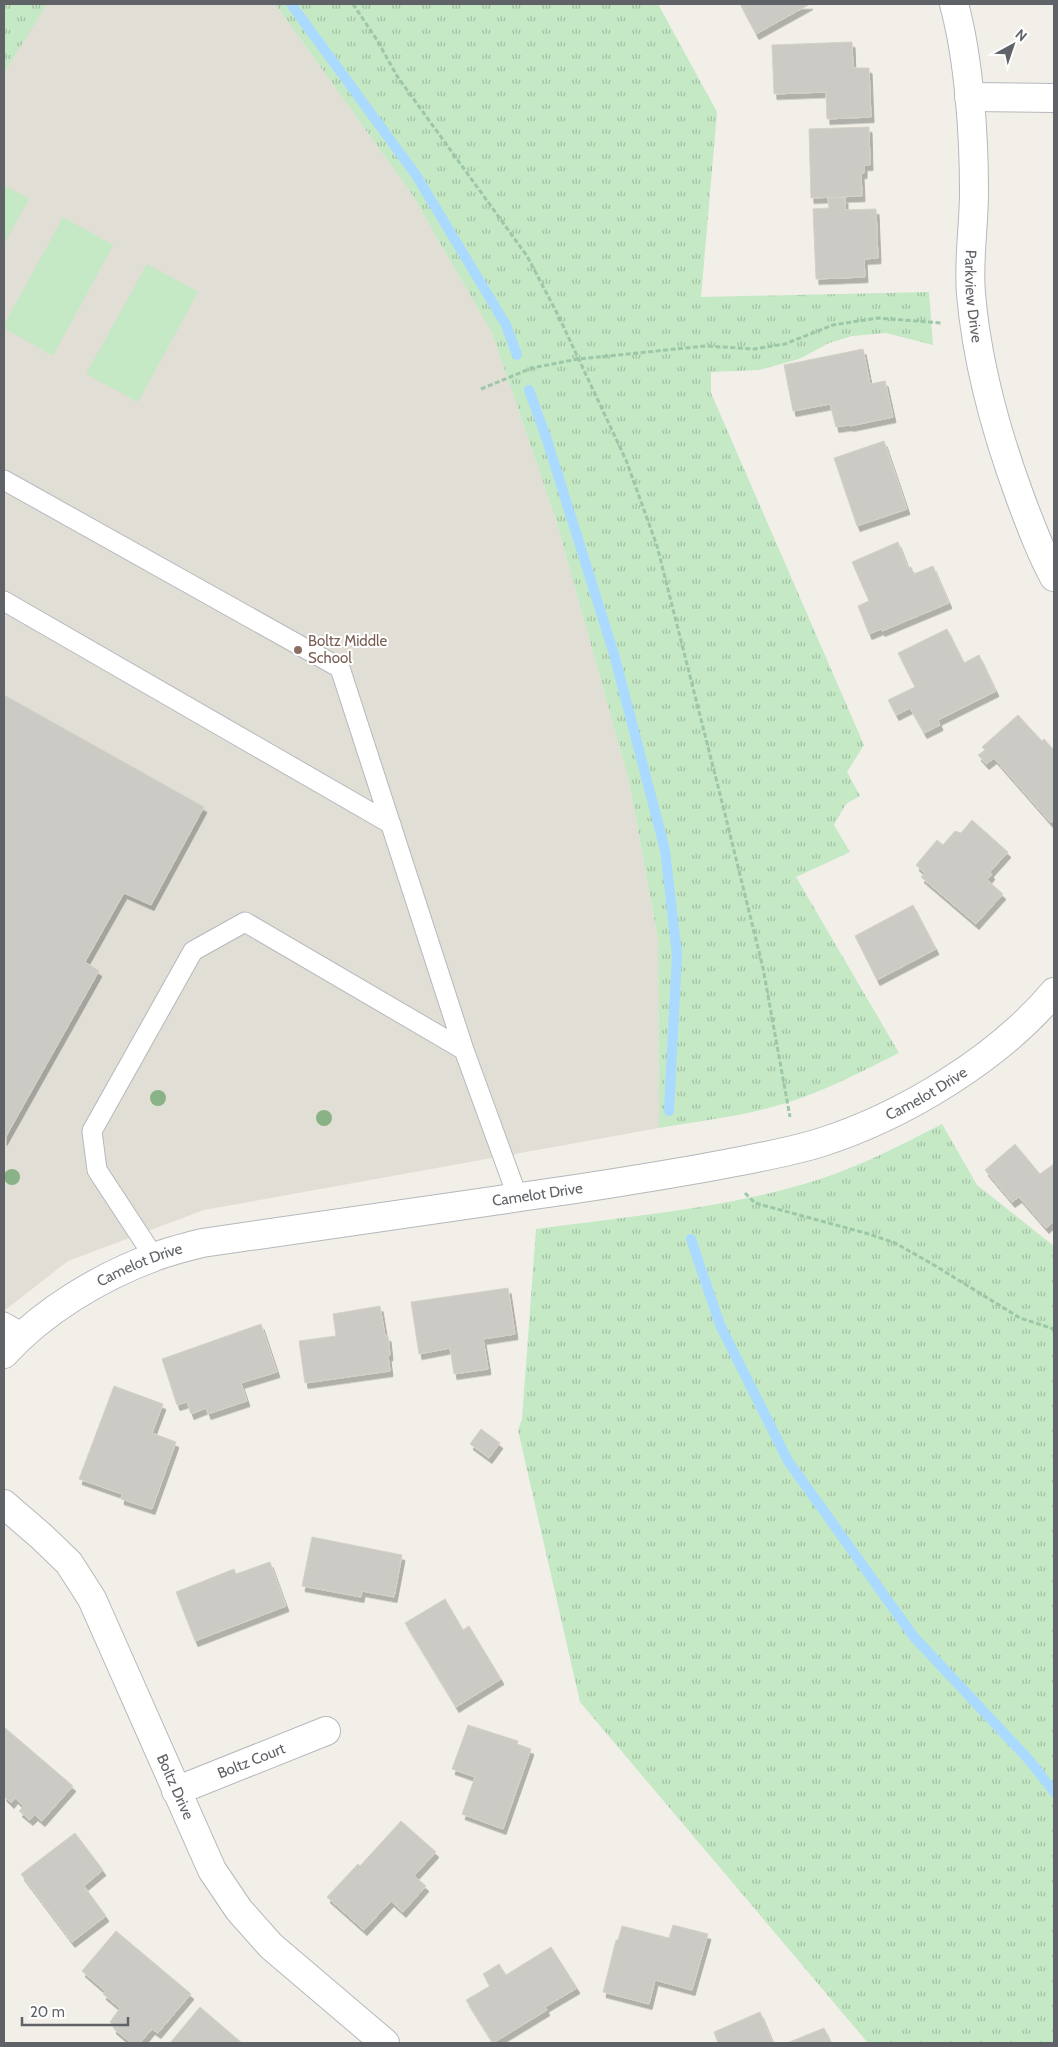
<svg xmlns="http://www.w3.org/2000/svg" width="1058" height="2047" viewBox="0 0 1058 2047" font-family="Cabin,sans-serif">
  <defs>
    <pattern id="grass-tufts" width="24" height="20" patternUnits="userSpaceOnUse" patternTransform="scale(1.25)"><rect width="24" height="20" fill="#c5e8c5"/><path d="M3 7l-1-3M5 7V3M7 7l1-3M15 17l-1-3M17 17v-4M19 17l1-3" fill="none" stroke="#a3c0a4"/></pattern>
    <filter id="shadow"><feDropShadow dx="3" dy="5.5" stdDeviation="0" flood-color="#0004"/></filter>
  </defs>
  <rect width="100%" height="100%" fill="#f1efe8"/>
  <path fill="#e1ded6" d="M 4,4 L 275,4 L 411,193 L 492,333 L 556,520 L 629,781 L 658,940 L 659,1128 L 204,1210 L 68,1261 L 4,1311 Z"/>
  <path fill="url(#grass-tufts)" d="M 4,4 L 47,4 L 4,73 Z
    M 275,4 L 658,4 L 717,112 L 701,297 L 929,292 L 933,345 L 886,333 L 852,336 L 829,343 L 799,359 L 759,370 L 711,372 L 711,393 L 864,745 L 847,772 L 860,796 L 846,804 L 834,825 L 850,852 L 796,877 L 899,1053 C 866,1069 833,1087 798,1099 C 754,1115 705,1120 659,1128 L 658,940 L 629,781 L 556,520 L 492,333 L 411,193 Z
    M 942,1124 L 977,1185 L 1054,1246 L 1054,2043 L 868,2043 L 580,1702 L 518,1430 L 522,1419 L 536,1229 C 630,1216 726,1209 817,1180 C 861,1166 901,1145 942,1124 Z"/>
  <path fill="#c5e8c5" d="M 4,185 L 29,199 L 4,244 Z
    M 63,217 L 113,245 L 53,356 L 4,328 L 4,325 Z
    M 147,264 L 198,292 L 138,402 L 86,374 Z"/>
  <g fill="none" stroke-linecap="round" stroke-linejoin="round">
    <path stroke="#aadaff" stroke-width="10" d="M 291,4 L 416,175 L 506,325 L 517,355
      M 529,390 L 546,437 L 614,654 L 665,850 L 677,954 L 669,1111
      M 691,1239 L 720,1325 L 788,1461 L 914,1637 L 1030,1761 L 1054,1792"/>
  </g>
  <path fill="#cccac5" stroke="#d6d1c6" filter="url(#shadow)" d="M 740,4 L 810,4 L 756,34 Z
    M 852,42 L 853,68 L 869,68 L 871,117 L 827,119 L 826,92 L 774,94 L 772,45 Z
    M 869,127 L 870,165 L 864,165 L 864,173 L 861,173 L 862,196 L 811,198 L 809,129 Z
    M 828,198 L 845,198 L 845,210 L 876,209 L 878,258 L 864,259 L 865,277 L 816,279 L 813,209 L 829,208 Z
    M 863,349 L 870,384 L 885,381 L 893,417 L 850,426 L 850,425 L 836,427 L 830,404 L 793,411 L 784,365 Z
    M 884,441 L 907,509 L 857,526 L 834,458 Z
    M 898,542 L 908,568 L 911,567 L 914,574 L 933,566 L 949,603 L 882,631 L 881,629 L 869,634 L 858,606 L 869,601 L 852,562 Z
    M 947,629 L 964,663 L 979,655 L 996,691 L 938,720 L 940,725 L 924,733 L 910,708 L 896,715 L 888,700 L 915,687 L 898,653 Z
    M 4,695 L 204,807 L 151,905 L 124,893 L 85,962 L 99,971 L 4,1140 Z
    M 1018,715 L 1042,741 L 1044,739 L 1054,750 L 1054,820 L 1051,823 L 994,758 L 986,764 L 978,755 L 985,750 L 982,747 Z
    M 972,820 L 1008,852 L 990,872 L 992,874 L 987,880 L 1003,894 L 976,924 L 921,877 L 925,873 L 916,865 L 937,840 L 943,845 L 955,831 L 961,833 Z
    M 913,905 L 936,949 L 877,980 L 855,936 Z
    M 1015,1144 L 1040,1174 L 1054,1164 L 1054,1221 L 1046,1228 L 1019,1197 L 1012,1202 L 985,1170 Z
    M 508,1288 L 515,1334 L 483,1339 L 488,1369 L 454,1374 L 450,1348 L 419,1354 L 411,1302 Z
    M 380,1306 L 385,1336 L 388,1336 L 390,1355 L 388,1356 L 390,1371 L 305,1383 L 299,1341 L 336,1336 L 333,1314 Z
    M 261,1324 L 277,1372 L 241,1383 L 247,1401 L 208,1414 L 206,1408 L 191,1414 L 187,1402 L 177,1405 L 162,1359 Z
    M 114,1386 L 163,1404 L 152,1433 L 176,1442 L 152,1509 L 121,1499 L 122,1494 L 79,1479 Z
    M 481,1429 L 500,1443 L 489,1458 L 470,1444 Z
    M 312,1537 L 402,1555 L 394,1597 L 362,1591 L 361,1597 L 302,1586 Z
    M 270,1562 L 286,1606 L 195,1641 L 176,1592 L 234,1569 L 236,1574 Z
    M 445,1599 L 463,1630 L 469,1626 L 501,1679 L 456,1707 L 405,1623 Z
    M 468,1725 L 518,1741 L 517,1744 L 531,1749 L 503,1829 L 462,1814 L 475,1777 L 452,1769 Z
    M 4,1727 L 73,1786 L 42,1821 L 35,1815 L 30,1820 L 19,1811 L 24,1806 L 15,1798 L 11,1803 L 4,1796 Z
    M 401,1821 L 436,1852 L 414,1876 L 426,1886 L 403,1912 L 391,1901 L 364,1930 L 327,1897 L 358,1864 L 360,1866 Z
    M 75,1833 L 103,1870 L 84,1886 L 106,1916 L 72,1942 L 21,1874 Z
    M 673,1925 L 708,1934 L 692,1990 L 655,1980 L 649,2004 L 603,1992 L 616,1940 L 618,1940 L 622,1926 L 669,1938 Z
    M 116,1931 L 191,1994 L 158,2033 L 152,2029 L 140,2043 L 131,2043 L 113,2028 L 114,2026 L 110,2022 L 120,2008 L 103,1994 L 105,1991 L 82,1971 Z
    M 551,1947 L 577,1988 L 545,2007 L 547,2010 L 493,2043 L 466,2000 L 490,1986 L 483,1974 L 499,1964 L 506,1975 Z
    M 200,2007 L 242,2043 L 170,2043 Z
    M 760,2012 L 773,2043 L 718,2043 L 714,2032 Z
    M 824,2028 L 831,2043 L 787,2043 Z"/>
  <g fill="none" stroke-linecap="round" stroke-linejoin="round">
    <g stroke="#b5b8bc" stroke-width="21">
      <path id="service" d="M 4,480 L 340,668 L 464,1050 L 518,1198
        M 4,601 L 391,824
        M 154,1257 L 97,1170 L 92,1131 L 193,951 L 245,922 L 464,1050
        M 4,1322 L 25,1334"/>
    </g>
    <g stroke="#b5b8bc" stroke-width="30">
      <g id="minor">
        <path id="s1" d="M 954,4 C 969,59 974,134 974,192 C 974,226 968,261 971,294 C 977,363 996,432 1020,497 C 1030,524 1040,551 1054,577"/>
        <path d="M 969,97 L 1054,98"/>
        <path id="s2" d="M 4,1354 C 43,1311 100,1277 154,1257 C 170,1251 186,1247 202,1243 C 311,1227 419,1212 527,1196 C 585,1188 641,1179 698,1169 C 739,1161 780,1155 819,1143 C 902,1117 998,1059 1054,992"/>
        <path id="s3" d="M 4,1504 L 41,1536 L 69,1563 L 92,1599 L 212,1870 L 239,1910 L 271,1946 L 385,2043"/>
        <path id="s4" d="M 176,1791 L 326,1731"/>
      </g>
    </g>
    <path stroke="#9cc7a9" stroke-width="3" stroke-dasharray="5 2.5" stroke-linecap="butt" d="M 353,4 L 377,40 L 397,76 L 527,256 L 558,315 L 626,460 L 657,546 L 725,814 L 763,968 L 790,1117
      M 481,389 L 532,368 L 578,359 L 706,346 L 754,349 L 785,344 L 833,325 L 878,318 L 942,323
      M 745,1193 L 755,1203 L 869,1234 L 895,1243 L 934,1265 L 1020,1318 L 1054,1329"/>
    <use href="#service" stroke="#fff" stroke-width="19"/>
    <use href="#minor" stroke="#fff" stroke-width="28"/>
  </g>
  <g fill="#89b387">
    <circle cx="158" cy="1098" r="8"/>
    <circle cx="324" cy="1118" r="8"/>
    <circle cx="12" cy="1177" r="8"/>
  </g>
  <circle fill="#8d6e63" stroke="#fff" stroke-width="2" cx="298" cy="650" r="5"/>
  <g text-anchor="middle" stroke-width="4" stroke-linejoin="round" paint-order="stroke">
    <g font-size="15" fill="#5f6368" stroke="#fff">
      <text dy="5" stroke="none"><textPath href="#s1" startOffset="294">Parkview Drive</textPath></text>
      <text dy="5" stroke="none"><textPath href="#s2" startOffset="974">Camelot Drive</textPath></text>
      <text dy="5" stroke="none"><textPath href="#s2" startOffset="569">Camelot Drive</textPath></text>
      <text dy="5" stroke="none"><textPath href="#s2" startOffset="164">Camelot Drive</textPath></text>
      <text dy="5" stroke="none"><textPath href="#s4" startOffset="81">Boltz Court</textPath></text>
      <text dy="5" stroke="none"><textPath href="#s3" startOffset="336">Boltz Drive</textPath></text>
    </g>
    <g font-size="15" fill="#785e54" stroke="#fff" text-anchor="start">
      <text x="308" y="646">Boltz Middle<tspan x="308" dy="17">School</tspan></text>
    </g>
  </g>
  <rect width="1058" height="2047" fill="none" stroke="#5f6368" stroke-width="10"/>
  <g transform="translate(1013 45) rotate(40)" stroke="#ffffff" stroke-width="4" paint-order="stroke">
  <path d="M0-4L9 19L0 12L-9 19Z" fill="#5f6368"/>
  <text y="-8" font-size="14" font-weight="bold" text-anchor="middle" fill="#5f6368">N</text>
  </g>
  <path d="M22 2017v8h106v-8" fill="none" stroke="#5f6368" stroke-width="2.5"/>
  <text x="30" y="2017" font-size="15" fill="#5f6368" stroke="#ffffff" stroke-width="4" paint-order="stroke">20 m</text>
</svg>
